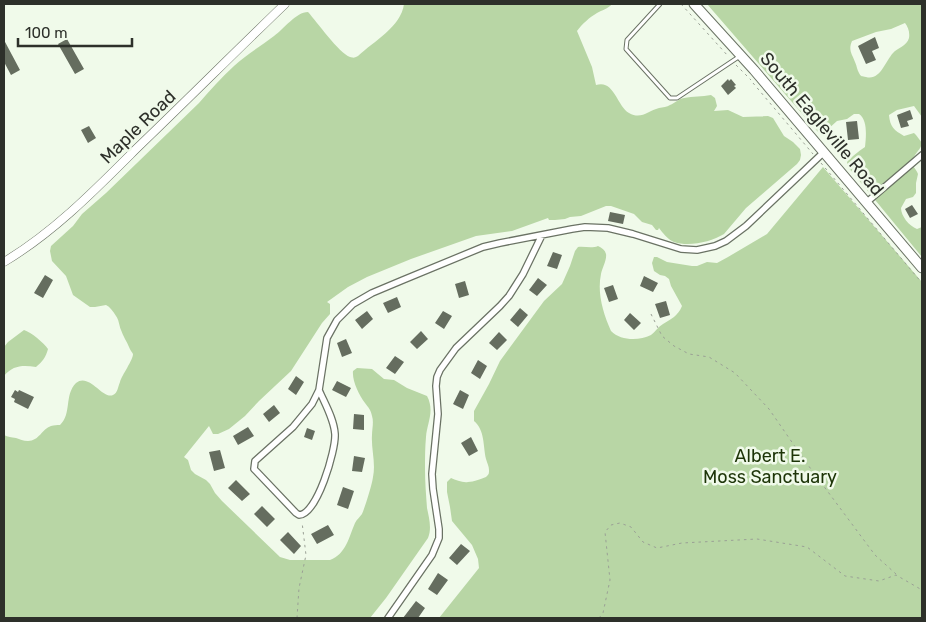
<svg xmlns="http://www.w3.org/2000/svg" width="926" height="622" viewBox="0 0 926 622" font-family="Rubik,sans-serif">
  <rect width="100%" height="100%" fill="#f0faea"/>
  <path fill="#b8d6a5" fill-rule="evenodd" d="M 404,4 L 612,4 C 608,9 602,10 597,13 C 590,17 582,24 577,31 L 592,67 L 596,85 C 614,79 617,106 629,113 C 641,120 648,111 659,108 C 663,107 667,107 670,105 C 675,103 678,99 684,98 C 693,96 702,97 711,95 L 715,98 L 717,106 L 714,111 L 728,110 L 743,117 L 768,116 L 773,118 L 784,136 L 793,142 L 800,149 L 801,155 L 800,160 L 797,164 L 746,208 L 724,234 C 711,242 689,247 674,242 C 667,239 663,233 659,228 L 658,230 L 656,230 L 652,225 L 642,222 L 634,214 L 611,206 L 606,206 L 581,216 L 570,217 L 565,219 L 555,220 L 549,220 L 548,218 L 512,231 L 476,236 L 411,259 L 367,277 L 348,287 L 327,302 L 330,304 L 330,314 L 322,323 L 291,371 L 259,401 L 245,416 L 229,429 L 218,434 L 213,434 L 209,426 L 184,457 L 188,460 L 191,470 L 195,474 L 206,480 L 210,484 L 215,493 L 222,501 L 280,557 L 290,560 L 330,560 C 346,554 349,537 355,523 C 357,519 360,517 362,514 C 365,507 372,485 373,477 C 376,463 371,449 372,435 C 372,429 374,422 372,416 C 371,410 368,407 365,403 C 359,395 352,381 353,371 L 357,368 L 372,369 L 384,379 L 394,380 L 407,388 L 427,396 C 435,411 427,423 426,437 C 425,448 425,458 425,469 C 425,481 426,495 427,508 C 429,518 432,528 428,538 L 386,598 L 370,618 L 4,618 L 4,435 C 8,437 11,437 16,438 C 20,439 23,441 28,441 C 39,441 42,429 51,426 C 54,425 57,425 60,425 C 72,414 64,395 76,383 C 89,372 103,400 113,395 C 118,393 118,386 120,382 C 122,375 133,360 133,354 C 132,352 130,350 129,347 C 127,342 123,336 121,330 C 119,325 119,320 116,316 C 113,311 110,307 106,305 L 95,307 L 90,307 L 73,295 L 66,276 L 52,261 L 50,251 L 51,246 L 73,226 L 82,214 L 106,193 L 199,103 C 210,90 221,78 234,66 C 246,55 261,46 274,36 C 284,29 296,12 308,12 C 317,22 339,53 350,57 C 354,58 354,58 358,56 C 374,41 401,27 404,4 Z
    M 707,4 L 922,4 L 922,117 L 914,106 L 897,110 L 889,115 C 890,127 894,130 904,136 L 914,133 L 916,135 L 922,143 C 921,151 909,157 913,166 C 915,169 917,171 918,174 L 916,183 L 916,193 L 913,197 L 906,199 L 901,208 C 901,216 909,226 917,229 L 922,227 L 922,257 L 848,167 L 847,162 C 852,156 858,152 865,147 C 866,137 868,120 859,114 L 854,114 L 847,119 L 837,121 L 827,130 L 820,133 L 818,132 ZM 905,23 C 908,27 910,32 909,38 C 907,46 897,48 893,53 C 885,62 880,81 866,77 C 862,76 861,77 859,73 C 857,70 857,66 855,62 C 852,54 848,50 852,41 L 876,32 L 891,29 Z
    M 823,167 L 922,282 L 922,618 L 439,618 L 479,568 L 478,559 L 472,545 L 452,521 L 450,507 L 447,492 L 447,482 L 451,478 C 456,480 463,483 468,482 C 474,482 480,479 486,477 C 489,474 489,474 489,470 C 489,466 487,463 486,459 C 483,446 485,430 474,421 L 474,411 L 489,384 L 500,361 L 544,301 L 562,284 L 570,266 L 575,251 L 578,247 C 585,246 591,249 598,246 C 602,248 605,250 606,254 C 607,260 602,268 601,274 C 597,293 603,313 611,331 C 621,341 639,341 651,335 C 655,332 658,327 663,324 C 671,319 678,316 682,306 L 671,286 L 669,279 L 665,276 L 660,275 L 654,271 L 652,263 L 654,257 L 657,257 L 667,262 L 692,266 L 697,266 L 707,262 L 717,263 L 728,257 L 767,234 Z
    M 24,330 C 31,332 44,343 48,349 C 46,357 42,362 36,367 C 23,365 13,365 4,376 L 4,347 L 8,342 Z"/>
  <path fill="#656d5f" d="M 875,37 L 879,48 L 872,51 L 876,60 L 866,64 L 858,46 Z
    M 67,39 L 84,69 L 75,74 L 58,44 Z
    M 4,40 L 20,70 L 11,75 L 4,62 Z
    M 728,79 L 729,81 L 731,79 L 736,85 L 734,86 L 736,88 L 728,95 L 721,86 Z
    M 910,110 L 913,119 L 907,121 L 909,126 L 901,128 L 897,115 Z
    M 857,121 L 859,139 L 848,140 L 846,122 Z
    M 89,126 L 96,138 L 88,143 L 81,130 Z
    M 912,205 L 918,214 L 910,218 L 905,209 Z
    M 610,212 L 625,215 L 623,224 L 608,221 Z
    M 553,252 L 562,255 L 557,269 L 547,266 Z
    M 45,275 L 53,280 L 43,298 L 34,293 Z
    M 644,276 L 658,283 L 653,292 L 640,286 Z
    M 538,278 L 547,285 L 537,296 L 529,290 Z
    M 465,281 L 469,295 L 459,298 L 455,284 Z
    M 613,285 L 618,299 L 609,302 L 604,288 Z
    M 397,297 L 401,307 L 388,313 L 383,303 Z
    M 666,301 L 670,315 L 660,318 L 655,304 Z
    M 520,308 L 528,315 L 518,327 L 510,320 Z
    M 367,311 L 373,319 L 362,329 L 355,320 Z
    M 443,311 L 452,316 L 444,329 L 435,323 Z
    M 630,313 L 641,323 L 634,330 L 624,320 Z
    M 421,331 L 428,339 L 417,349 L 410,342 Z
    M 499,332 L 507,340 L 497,350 L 489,343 Z
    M 346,339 L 352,353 L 342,357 L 337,343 Z
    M 395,356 L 404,362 L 395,374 L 386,368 Z
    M 478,360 L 487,366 L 480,379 L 471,373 Z
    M 296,376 L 304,382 L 296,395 L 288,389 Z
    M 337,381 L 351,388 L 346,397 L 332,390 Z
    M 15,390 L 18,392 L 19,390 L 34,397 L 28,409 L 14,402 L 15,399 L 11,397 Z
    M 460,390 L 469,395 L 463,409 L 453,404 Z
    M 274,405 L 280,413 L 269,422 L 263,414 Z
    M 354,414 L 364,415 L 364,430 L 353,429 Z
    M 248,427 L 254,436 L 238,445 L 233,436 Z
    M 307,428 L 315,431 L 312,440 L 304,437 Z
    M 471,437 L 478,451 L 469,456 L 461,443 Z
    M 220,450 L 225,468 L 214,471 L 209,452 Z
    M 354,456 L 365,458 L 362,472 L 352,471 Z
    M 236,480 L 250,494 L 242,501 L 228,488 Z
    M 343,487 L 354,491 L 348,509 L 337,505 Z
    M 262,506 L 275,519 L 267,527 L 254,514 Z
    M 328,525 L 334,535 L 317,544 L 311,534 Z
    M 288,532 L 301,546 L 294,554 L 280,540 Z
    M 461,544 L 470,551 L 457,565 L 449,558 Z
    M 438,573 L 448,580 L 437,595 L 428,589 Z
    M 416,601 L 425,608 L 418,618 L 403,618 Z"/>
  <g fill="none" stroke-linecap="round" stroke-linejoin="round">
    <g stroke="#6a7264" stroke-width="5">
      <path id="service" d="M 660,4 L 627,40 L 626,49 L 670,98 L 677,98 L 740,56"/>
    </g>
    <g stroke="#6a7264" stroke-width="8">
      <path id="minor" d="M 867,202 L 922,155
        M 319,390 C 325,404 334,419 335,434 C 336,450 317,515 299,515 L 296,513 L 257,472 L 254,469 L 255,461 L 293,427 L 312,404 L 319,390 L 327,338 L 337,320 L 353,304 L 372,293 L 403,280 L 483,247 L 500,243 L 572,229 L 585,227 L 608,228 L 633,234 L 681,249 L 697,250 L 715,246 L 726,241 L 746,226 L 824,152
        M 388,618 L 432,555 L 439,538 L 439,529 L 433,489 L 432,474 L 438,414 L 436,386 L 437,377 L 440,370 L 456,348 L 500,306 L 509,296 L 523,274 L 542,235"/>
    </g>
    <g stroke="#6a7264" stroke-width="9">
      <path id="tertiary" d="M 4,262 C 54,232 95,190 136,149 C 186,101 235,52 285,4"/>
    </g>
    <g stroke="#6a7264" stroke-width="11">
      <path id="secondary" d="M 694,4 L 754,70 L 922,268"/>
    </g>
    <path stroke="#9aa095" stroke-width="1" stroke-dasharray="2.5 4" stroke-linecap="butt" d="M 681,4 L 728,56
      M 736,65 L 751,80
      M 753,83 L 813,154
      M 821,163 L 922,283
      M 651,314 L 662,336 L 674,346 L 689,354 L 709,357 L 735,373 L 769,409 L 805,461 L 875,555 L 896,574
      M 297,618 L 299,588 L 306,555 L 302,522
      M 599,618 L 603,613 L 610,580 L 605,532 L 611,525 L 620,523 L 631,527 L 643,542 L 657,548 L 682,543 L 757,539 L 807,547 L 845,576 L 879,581 L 896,575 L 922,590"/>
    <use href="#service" stroke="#fff" stroke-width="3"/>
    <use href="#minor" stroke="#fff" stroke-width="5.5"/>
    <use href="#tertiary" stroke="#fff" stroke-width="8"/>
    <use href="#secondary" stroke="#fff" stroke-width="9"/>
  </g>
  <g text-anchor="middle" stroke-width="5" stroke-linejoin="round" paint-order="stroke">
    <g font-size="18" fill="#2d302a" stroke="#f0faea">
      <text transform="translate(822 124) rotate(50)" y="6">South Eagleville Road</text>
      <text transform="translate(138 127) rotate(-44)" y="6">Maple Road</text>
    </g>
    <g font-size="18" fill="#1d3508" stroke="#f0faea">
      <text x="770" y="462">Albert E.<tspan x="770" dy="21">Moss Sanctuary</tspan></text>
    </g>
  </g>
  <rect width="926" height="622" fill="none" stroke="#2d302a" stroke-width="10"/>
  <path d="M18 38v8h114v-8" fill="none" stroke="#2d302a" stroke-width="2.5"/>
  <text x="25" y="38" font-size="15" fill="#2d302a" stroke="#f0faea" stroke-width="4" paint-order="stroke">100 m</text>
</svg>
